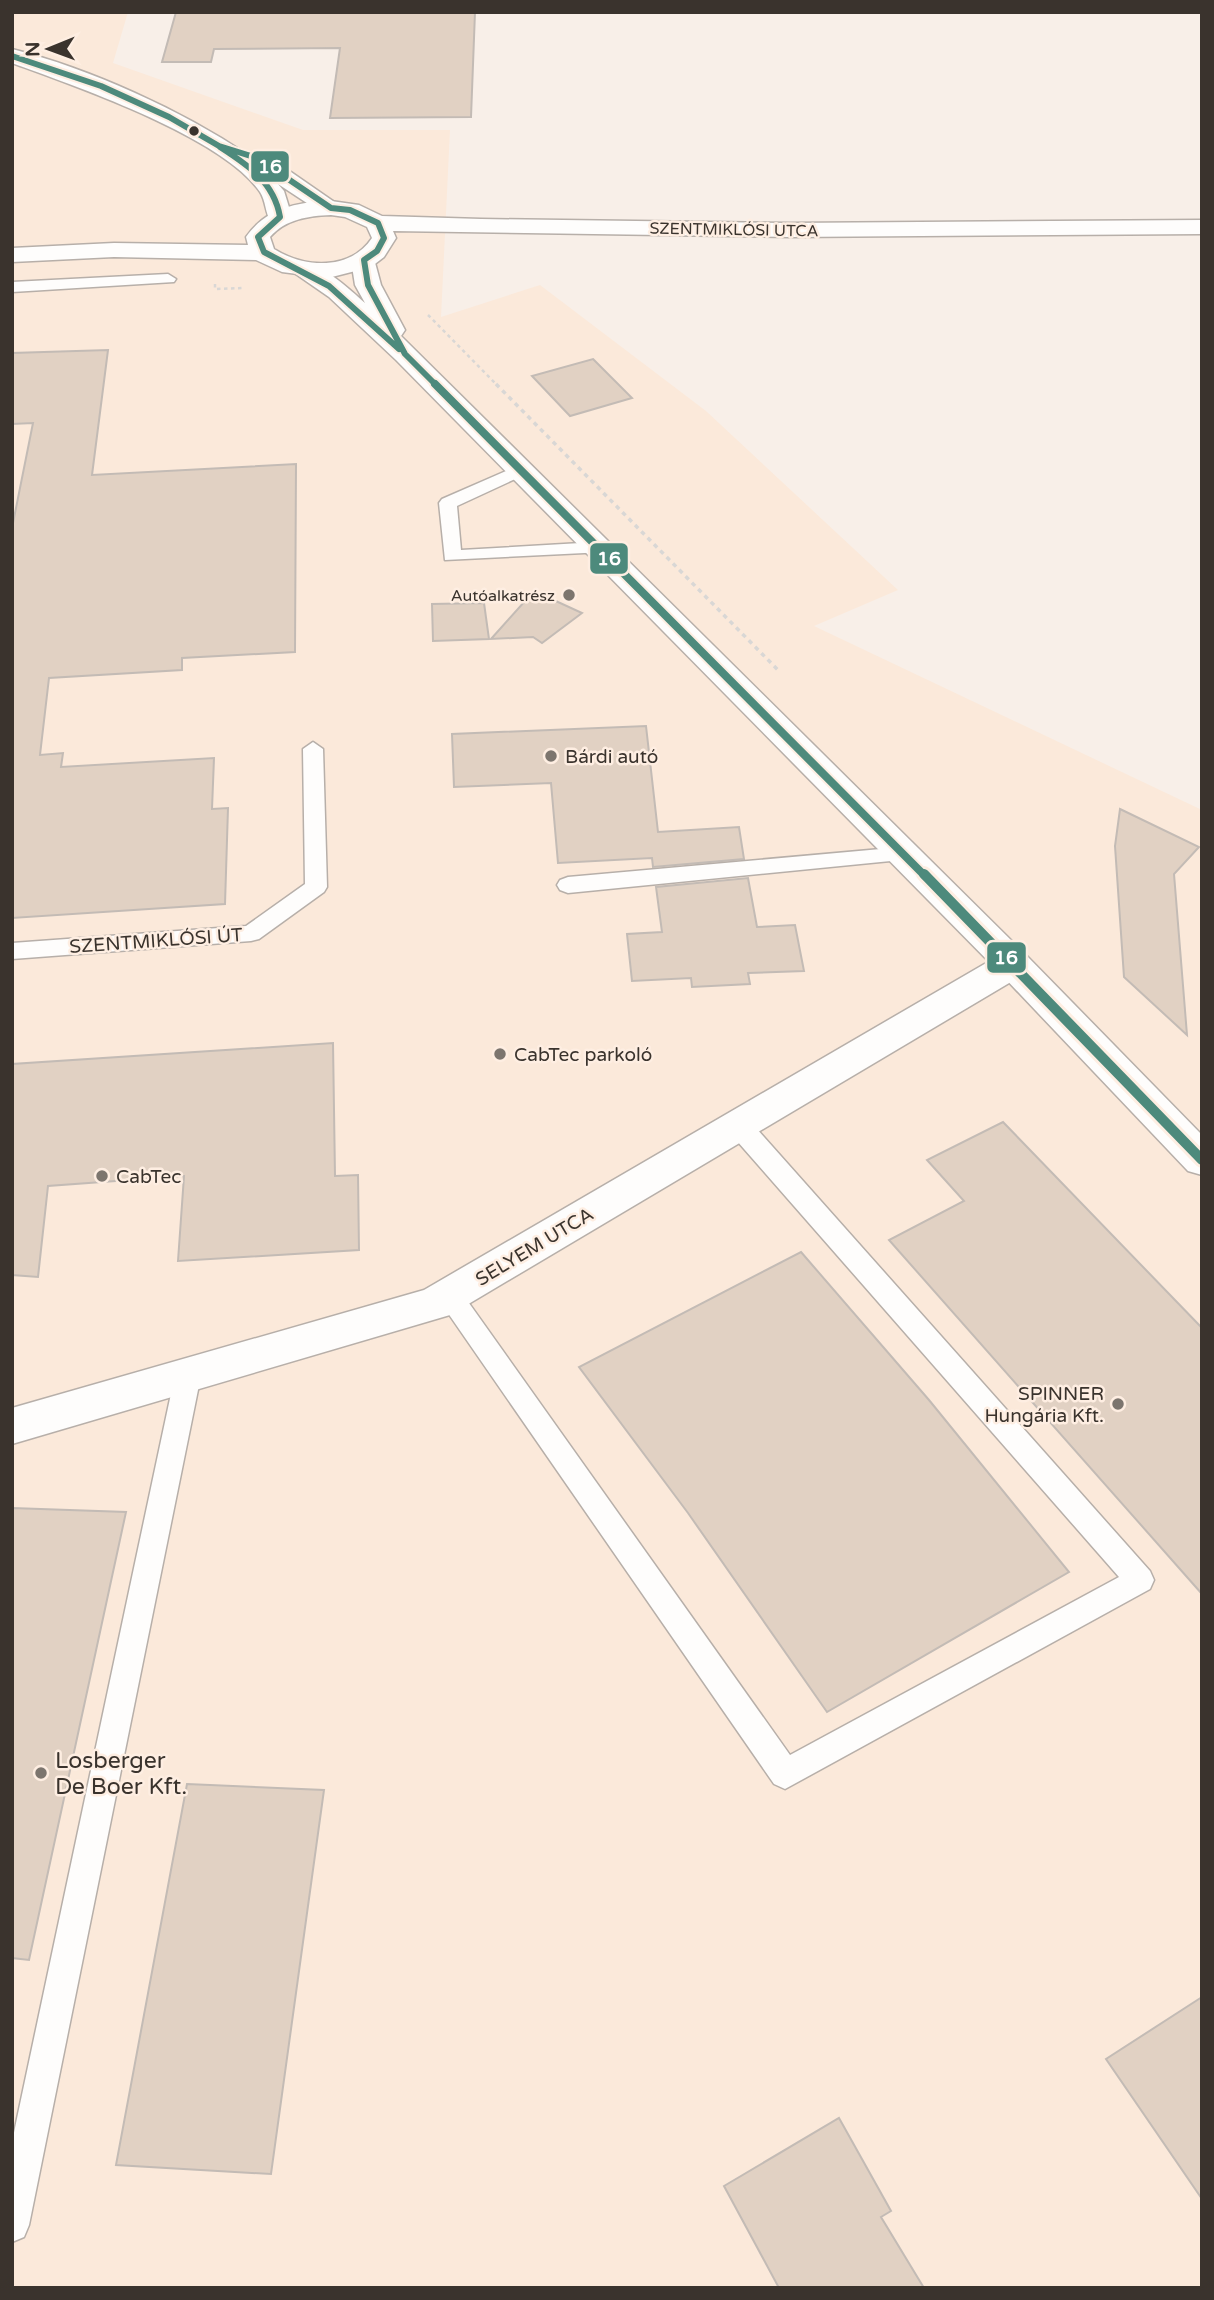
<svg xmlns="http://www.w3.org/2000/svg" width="1214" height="2300" viewBox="0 0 1214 2300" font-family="'Varela Round',sans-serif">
  <rect width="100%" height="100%" fill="#f8efe8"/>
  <path fill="#fbe9da" d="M 12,12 L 128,12 L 113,63 L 303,130 L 450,130 L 441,317 L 540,285 L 706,411 L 898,590 L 814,626 L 1202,810 L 1202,2288 L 12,2288 Z"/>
  <path fill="#e1d1c3" stroke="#c3bbb5" stroke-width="2" d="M 176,12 L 475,12 L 471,117 L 330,118 L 340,48 L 214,49 L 211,62 L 162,62 Z
    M 108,350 L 92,475 L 296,464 L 295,652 L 182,658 L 182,670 L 49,678 L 40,755 L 63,753 L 61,767 L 214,758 L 212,809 L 228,808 L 225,904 L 12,918 L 12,528 L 33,423 L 12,424 L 12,353 Z
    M 593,359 L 632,398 L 570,416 L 532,376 Z
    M 534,591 L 582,613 L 542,643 L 533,637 L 491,639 Z
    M 484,603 L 489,639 L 433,641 L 432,604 Z
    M 646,726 L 658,832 L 739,827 L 744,859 L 653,867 L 652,858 L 558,863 L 551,783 L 454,787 L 452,734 Z
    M 1120,809 L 1199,847 L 1174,874 L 1187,1035 L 1124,977 L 1115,846 Z
    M 748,878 L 757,927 L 795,925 L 804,971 L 748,973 L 750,984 L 692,987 L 691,978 L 632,981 L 627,934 L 662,932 L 656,887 Z
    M 333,1043 L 335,1176 L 358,1175 L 359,1250 L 178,1261 L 184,1176 L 48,1186 L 38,1277 L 12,1275 L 12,1064 Z
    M 1003,1122 L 1202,1328 L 1202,1594 L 889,1240 L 964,1201 L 927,1160 Z
    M 801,1252 L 929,1400 L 1069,1572 L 827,1712 L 688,1513 L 579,1367 Z
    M 12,1508 L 126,1512 L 29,1960 L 12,1958 Z
    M 187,1784 L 324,1790 L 271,2174 L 116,2165 Z
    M 1202,1997 L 1202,2199 L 1106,2059 Z
    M 839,2118 L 891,2211 L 881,2217 L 924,2288 L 779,2288 L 724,2186 Z"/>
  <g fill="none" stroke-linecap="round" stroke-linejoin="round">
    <g stroke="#b7afa9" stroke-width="3">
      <path id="service" d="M 168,274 L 176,279 L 174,282 L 12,292 L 12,282 Z
        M 520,465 L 529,470 L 526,474 L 457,506 L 461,550 L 598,542 L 607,548 L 605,552 L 445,560 L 439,503 L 442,499 Z
        M 313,742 L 323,749 L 327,887 L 324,892 L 259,939 L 251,941 L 12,959 L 12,943 L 246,926 L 305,884 L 303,749 Z
        M 903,847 L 911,849 L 914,854 L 911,859 L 568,893 L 560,890 L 557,885 L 560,880 L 568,877 Z
        M 739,1117 L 748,1119 L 1150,1571 L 1154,1580 L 1150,1589 L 785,1789 L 774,1784 L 441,1303 L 437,1296 L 441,1289 L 450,1286 L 459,1289 L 790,1755 L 1119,1577 L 730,1133 L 727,1126 L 730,1119 Z
        M 188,1364 L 197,1367 L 201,1375 L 29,2225 L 24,2237 L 12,2242 L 12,2142 L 175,1375 L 179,1367 Z"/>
    </g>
    <g stroke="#b7afa9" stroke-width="3">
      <path id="minor" d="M 1013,951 L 1026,955 L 1031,964 L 1026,973 L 450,1315 L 12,1444 L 12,1408 L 424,1290 L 1000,955 Z"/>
    </g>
    <g stroke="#b7afa9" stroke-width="3">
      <path id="tertiary" d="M 364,252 L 373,255 L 381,285 L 405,330 L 401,336 L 1026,955 L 1202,1135 L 1202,1175 L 1188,1171 L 1000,973 L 396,360 L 329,297 L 290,270 L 294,265 C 319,259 347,287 365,303 L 355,285 L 351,260 L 355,255 Z"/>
    </g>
    <g stroke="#b7afa9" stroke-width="3">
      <path id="secondary" d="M 12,49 C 91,69 181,110 248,155 L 257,152 L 265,154 L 343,208 L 340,213 L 322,213 L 278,184 L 284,191 L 292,217 L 289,222 L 271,222 C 265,213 266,201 260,192 C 223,137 75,86 12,63 Z"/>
    </g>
    <g stroke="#b7afa9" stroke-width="3">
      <path id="primary" d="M 331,201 L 359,205 L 382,216 L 481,219 L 790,223 L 1202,220 L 1202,234 L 790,237 L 393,231 L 396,238 L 384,257 L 371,267 L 328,278 L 282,272 L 256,260 L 114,257 L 12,262 L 12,248 L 114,243 L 248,245 L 246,237 C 266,208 297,202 331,201 ZM 331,215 L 345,217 L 367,227 L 372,238 C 350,271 304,268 274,249 L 270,237 C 286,219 308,216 331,215 Z"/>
    </g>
    <path stroke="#d9d7d5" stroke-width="2.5" stroke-dasharray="3.5 3.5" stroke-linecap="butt" d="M 215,284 L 215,289 L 243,288
      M 428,315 L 497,385"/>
    <path stroke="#d9d7d5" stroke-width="3.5" stroke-dasharray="4.5 4.5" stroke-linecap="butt" d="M 496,384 L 778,670"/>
    <use href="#service" fill="#fefdfc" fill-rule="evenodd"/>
    <use href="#minor" fill="#fefdfc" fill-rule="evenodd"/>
    <use href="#tertiary" fill="#fefdfc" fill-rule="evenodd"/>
    <use href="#secondary" fill="#fefdfc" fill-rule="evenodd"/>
    <use href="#primary" fill="#fefdfc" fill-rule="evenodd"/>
    <g stroke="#feeee2" stroke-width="10">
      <path id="bus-1-far2" d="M 12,56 L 101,86 L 169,117 L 219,146 L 257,158 L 331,208 L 350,210 L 378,223 L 384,238 L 377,251 L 364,260 L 368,285 L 405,354 L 436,385
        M 220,147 C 248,165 274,182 280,217 L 258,237 L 264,252 L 329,286 L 399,349"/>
    </g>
    <g stroke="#feeee2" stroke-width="12">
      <path id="bus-1-far1" d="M 435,384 L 925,876"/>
    </g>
    <g stroke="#feeee2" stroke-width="16">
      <path id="bus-1" d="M 924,874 L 1202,1160"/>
    </g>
    <use href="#bus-1-far2" stroke="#4d8a7c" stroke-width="6"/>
    <use href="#bus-1-far1" stroke="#4d8a7c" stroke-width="8"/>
    <use href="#bus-1" stroke="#4d8a7c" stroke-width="10"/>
  </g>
  <circle fill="#3a332d" stroke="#feeee2" stroke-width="2.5" cx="194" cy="131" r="6"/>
  <g fill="#7c756e" stroke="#feeee2" stroke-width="2.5">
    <circle cx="569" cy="595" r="7"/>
    <circle cx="551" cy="756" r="7"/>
    <circle cx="500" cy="1054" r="7"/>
    <circle cx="102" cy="1176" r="7"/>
    <circle cx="1118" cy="1404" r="7"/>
    <circle cx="41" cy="1773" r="7"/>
  </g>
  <g text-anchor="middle" stroke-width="5" stroke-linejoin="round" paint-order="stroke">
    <g font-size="16" fill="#3a332d" stroke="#feeee2">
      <text transform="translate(734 229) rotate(1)" y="6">SZENTMIKLÓSI UTCA</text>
    </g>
    <g font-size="16" fill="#3a332d" stroke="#feeee2" text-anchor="end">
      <text x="555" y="601">Autóalkatrész</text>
    </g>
    <g font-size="19" fill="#3a332d" stroke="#feeee2" text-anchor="start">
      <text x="565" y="763">Bárdi autó</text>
      <text x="514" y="1061">CabTec parkoló</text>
      <text x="116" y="1183">CabTec</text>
      <text x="1104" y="1400" text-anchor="end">SPINNER<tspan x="1104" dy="22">Hungária Kft.</tspan></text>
    </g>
    <g font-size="19" fill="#3a332d" stroke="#feeee2">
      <text transform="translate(156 940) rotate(-4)" y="7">SZENTMIKLÓSI ÚT</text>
      <text transform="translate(534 1246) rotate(-31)" y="7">SELYEM UTCA</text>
    </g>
    <g font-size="23" fill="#3a332d" stroke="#feeee2" text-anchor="start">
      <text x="55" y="1768">Losberger<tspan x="55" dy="26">De Boer Kft.</tspan></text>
    </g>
  </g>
  <g stroke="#feeee2" stroke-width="2.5">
    <rect x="250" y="150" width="40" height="33" rx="7" fill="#4d8a7c"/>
    <rect x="589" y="542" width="40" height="33" rx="7" fill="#4d8a7c"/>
    <rect x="986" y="941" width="41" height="33" rx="7" fill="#4d8a7c"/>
  </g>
  <g font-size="19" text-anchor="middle" font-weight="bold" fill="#fff">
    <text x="270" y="173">16</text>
    <text x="609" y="565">16</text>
    <text x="1006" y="964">16</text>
  </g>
  <rect width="1214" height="2300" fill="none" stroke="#3a332d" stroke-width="28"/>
  <g transform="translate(49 49) rotate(269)" stroke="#feeee2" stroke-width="5" paint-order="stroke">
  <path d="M0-5L12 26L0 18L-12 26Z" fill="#3a332d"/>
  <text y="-10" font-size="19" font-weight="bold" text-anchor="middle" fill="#3a332d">N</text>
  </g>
</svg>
